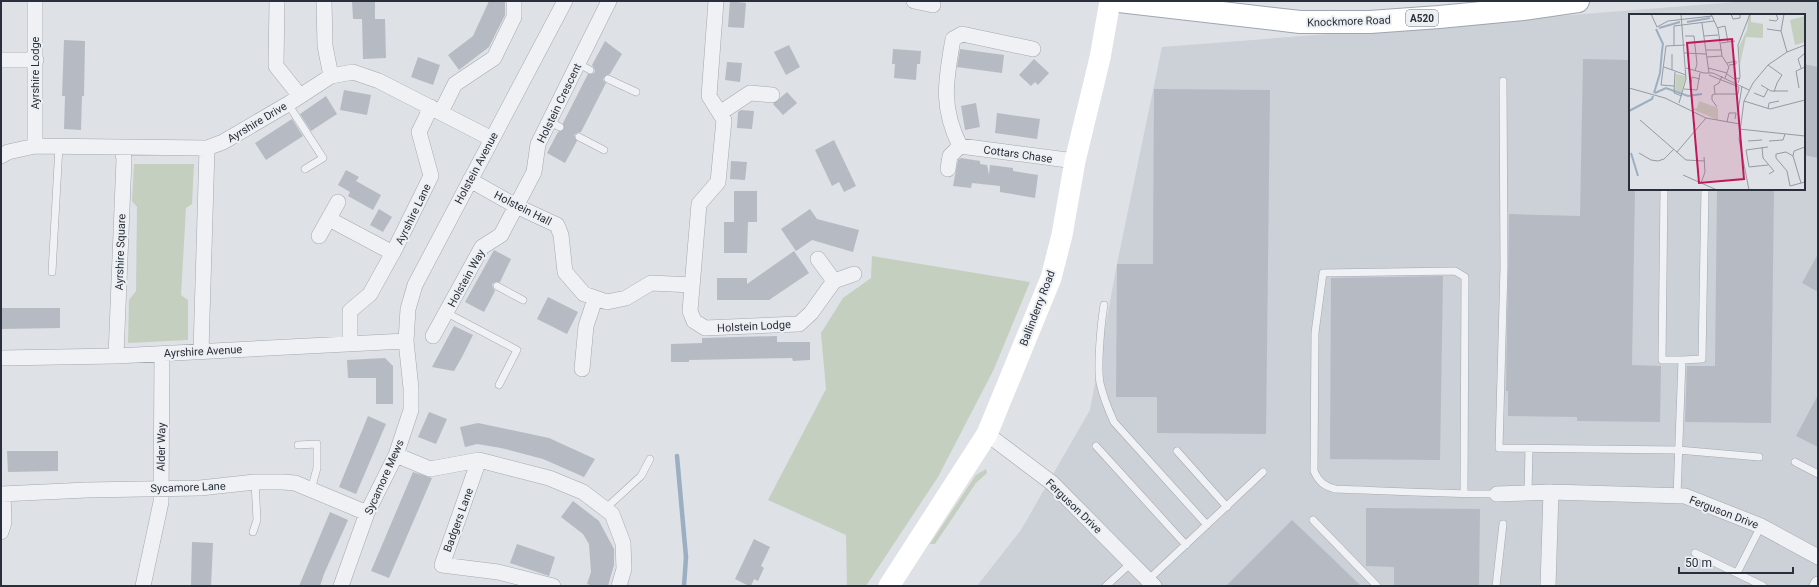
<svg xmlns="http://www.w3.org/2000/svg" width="1819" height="587" viewBox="0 0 1819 587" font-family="Roboto,sans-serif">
  <rect width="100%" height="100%" fill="#dee1e6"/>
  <path fill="#ccd0d7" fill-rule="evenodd" d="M 1749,1 L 1818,1 L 1818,586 L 977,586 L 1021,530 L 1090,410 L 1117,264 L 1162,47 ZM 1630,15 L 1804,15 L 1804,189 L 1630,189 Z"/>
  <path fill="#c4cfc0" d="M 134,164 L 194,164 L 192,204 L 186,208 L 181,295 L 188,300 L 188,340 L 128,343 L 129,300 L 136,291 L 137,207 L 132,201 Z
    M 872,256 L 1030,282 L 994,369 L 938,477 L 866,586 L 847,586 L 846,535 L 768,500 L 826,389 L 821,333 L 843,298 L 871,278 Z
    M 986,469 L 987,473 L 976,483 L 935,544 L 930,544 L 976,475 Z"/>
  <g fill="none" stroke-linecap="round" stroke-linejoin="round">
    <path stroke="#9cafc2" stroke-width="4.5" d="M 677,456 L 686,557 L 684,586"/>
  </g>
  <path fill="#b6bac2" d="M 352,1 L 375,1 L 375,19 L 385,19 L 386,58 L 363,59 L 362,19 L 353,19 Z
    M 489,1 L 505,1 L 505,15 L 489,47 L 459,70 L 448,55 L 473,36 Z
    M 730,1 L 746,3 L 744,28 L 728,27 Z
    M 64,40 L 85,41 L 84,96 L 82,96 L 81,130 L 64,129 L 65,96 L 62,96 Z
    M 605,41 L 622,54 L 610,74 L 604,77 L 603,80 L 606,83 L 581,132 L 577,133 L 574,135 L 577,141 L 565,163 L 547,153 L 558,132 L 564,129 L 563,123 L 588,74 L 592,74 L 595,72 L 594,68 L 592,65 Z
    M 789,45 L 800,67 L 786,75 L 774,52 Z
    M 893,49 L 921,51 L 920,64 L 917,64 L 916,80 L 894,78 L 895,64 L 892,64 Z
    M 960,49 L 1004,55 L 1002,73 L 957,67 Z
    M 418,57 L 440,65 L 433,85 L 411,77 Z
    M 1034,59 L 1049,73 L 1038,85 L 1035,82 L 1031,86 L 1019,75 Z
    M 1583,59 L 1630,60 L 1630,189 L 1635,189 L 1632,365 L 1661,366 L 1660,422 L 1577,421 L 1577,417 L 1508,416 L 1508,391 L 1506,391 L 1509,214 L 1580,216 Z
    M 727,62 L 742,63 L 740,82 L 725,80 Z
    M 1804,64 L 1818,67 L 1818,158 L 1804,155 Z
    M 1154,89 L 1270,90 L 1266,434 L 1157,433 L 1157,397 L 1116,397 L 1117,264 L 1153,264 Z
    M 344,90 L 371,95 L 367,115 L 340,110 Z
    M 787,92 L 797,103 L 783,115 L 773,104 Z
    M 326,96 L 337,114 L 311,131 L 300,114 Z
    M 976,103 L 980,127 L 965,130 L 961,106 Z
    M 741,110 L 754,111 L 752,129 L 737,128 L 738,112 Z
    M 997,113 L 1040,119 L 1037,139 L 995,133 Z
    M 292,119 L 303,136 L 266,160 L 255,143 Z
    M 834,140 L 856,186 L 844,192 L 839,182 L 832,186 L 815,150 Z
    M 961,158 L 980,161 L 980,164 L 987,165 L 989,175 L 990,165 L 1013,168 L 1013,171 L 1038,175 L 1035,198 L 1000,192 L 1000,186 L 972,183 L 971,188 L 953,186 L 958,160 Z
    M 731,161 L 747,162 L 745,180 L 730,179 Z
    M 346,170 L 359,177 L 356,181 L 381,195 L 373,210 L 348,196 L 350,192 L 338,185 Z
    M 1717,189 L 1774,189 L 1771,423 L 1685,422 L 1687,366 L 1715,366 Z
    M 734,191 L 757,191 L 757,222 L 748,222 L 747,253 L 724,253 L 724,222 L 734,222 Z
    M 379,209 L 392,217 L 383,232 L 370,225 Z
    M 810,209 L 817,219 L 859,230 L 853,252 L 812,240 L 796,251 L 781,229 Z
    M 494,250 L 511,259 L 500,282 L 495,282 L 492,284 L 493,288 L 495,291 L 484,312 L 465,302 Z
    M 794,251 L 809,273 L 769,300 L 717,300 L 717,278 L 747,278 L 747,284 Z
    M 1818,254 L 1818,292 L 1802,283 Z
    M 1443,276 L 1440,460 L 1330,459 L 1331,278 Z
    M 548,297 L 578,312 L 567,334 L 537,319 Z
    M 1,308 L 60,308 L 60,328 L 1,329 Z
    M 454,326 L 473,335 L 462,357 L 454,371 L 432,367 Z
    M 777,336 L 777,342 L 810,342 L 810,360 L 793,361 L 792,358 L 689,360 L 689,362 L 671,362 L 671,344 L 702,343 L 702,338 Z
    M 385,358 L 393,366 L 393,404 L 376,404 L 376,378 L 348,378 L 347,360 Z
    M 1818,395 L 1818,447 L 1796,436 Z
    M 429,412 L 447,419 L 436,444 L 418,437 Z
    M 368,416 L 386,424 L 356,494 L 339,487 Z
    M 478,423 L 549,438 L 595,459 L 584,477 L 543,459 L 501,448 L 477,444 L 465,447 L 460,427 Z
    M 7,451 L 58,451 L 58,471 L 8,472 Z
    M 413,472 L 432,478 L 389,578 L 371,571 Z
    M 573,501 L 599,521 L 614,549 L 614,565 L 608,586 L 594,586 L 587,584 L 591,572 L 589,544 L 583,534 L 561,517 Z
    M 1366,508 L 1480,509 L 1479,586 L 1394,586 L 1394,567 L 1366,566 Z
    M 330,512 L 348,520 L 324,574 L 320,586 L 299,586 Z
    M 1292,520 L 1330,556 L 1361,586 L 1226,586 Z
    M 754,539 L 770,547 L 761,566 L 764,568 L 758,581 L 754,579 L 751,586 L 749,586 L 735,579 Z
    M 192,542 L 213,543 L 211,586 L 191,586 Z
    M 517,544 L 555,557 L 549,576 L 510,563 Z"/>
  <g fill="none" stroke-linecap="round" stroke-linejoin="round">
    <g stroke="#a4a8af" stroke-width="8">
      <path id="lane" d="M 579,64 L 590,70
        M 608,79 L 636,92
        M 1503,81 L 1504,267 L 1499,448 L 1678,450 L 1759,457
        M 288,104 L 323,158 L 305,169
        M 549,122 L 560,127
        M 579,137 L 604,150
        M 1664,189 L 1662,360 L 1682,360
        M 52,272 L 59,146
        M 497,286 L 523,300
        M 1104,305 C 1101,323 1097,365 1100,383 C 1103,396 1108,409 1114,422 L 1207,525
        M 447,313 L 517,350 L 499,385
        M 298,445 L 317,444 L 317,468 L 311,490
        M 1096,446 L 1186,545
        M 1177,451 L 1227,507
        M 1795,462 L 1818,474
        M 1464,493 L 1465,277 L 1455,271 L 1323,273 L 1315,333 L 1314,471 C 1319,482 1324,486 1335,489 C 1389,491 1443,494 1497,494
        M 1528,493 L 1529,449
        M 1677,496 L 1682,360 L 1702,359 L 1705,189
        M 605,509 L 641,476 L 650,459
        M 1313,520 L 1377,586
        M 253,532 L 257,520 L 255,482
        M 1695,553 L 1763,586
        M 1737,573 L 1761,526
        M 1148,580 L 1263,472
        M 1106,586 L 1131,563
        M 1496,586 L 1503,524"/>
    </g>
    <g stroke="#a4a8af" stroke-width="16">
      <path id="street" d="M 35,1 L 35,146
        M 277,1 L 276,66 L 300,96
        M 324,1 L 325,46 L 331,76
        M 716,1 L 709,96 L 724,120 L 718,182 L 699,204 L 690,311 L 694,321 L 705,328 L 799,324 L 811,313 L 834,281 L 854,274
        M 914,1 L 933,5
        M 1033,49 L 962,34 L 953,39 C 946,80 940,106 960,146 L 1075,161
        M 1,60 L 36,60
        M 441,112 L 455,84 L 494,58 L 514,17 L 514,1
        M 720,113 L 750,93 L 772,95
        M 1,156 L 8,152 L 35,146 L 207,148 L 223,142 L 288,104 L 331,76 L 353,72 L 379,81 L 492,139
        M 948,169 L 950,156 L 960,146
        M 470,180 L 516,206 L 557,225 L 561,235 L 565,272 L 584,294 L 607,302 L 626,298 L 651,283 L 692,285
        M 329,219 L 393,253
        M 319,236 L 338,202
        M 818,259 L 834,281
        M 433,336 L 482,247 L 501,235 L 534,172 L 538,144 L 609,1
        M 350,343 L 350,311 L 370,294 L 396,247 L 431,176 L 419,132 L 431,107
        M 201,351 L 207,148
        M 116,356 L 124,159 L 122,148
        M 1,358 L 116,356 L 406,341
        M 582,369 L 586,326 L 595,299
        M 987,434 L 1052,483 L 1154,586
        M 396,455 L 430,469 L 479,460 L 549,478 L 583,492 L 612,514 L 623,543 L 624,569 L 619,586
        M 479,460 L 442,565 L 498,572 L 553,586
        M 1,494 L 87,490 L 200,488 L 255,482 L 283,482 L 295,483 L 367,513
        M 1497,494 L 1551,492 L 1685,496 L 1761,526 L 1818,557
        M 1,532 L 4,522 L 3,494
        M 143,586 L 161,502 L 162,354
        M 341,586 L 367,513 L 396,455 L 411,410 L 411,388 L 406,341 L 408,309 L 415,285 L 565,1
        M 1548,586 L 1551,492
        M 1817,586 L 1818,584"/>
    </g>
    <g stroke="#9ea6b0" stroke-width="24">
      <path id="primary" d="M 1119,1 L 1300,22 L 1370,22 L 1439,17 L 1523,9 L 1578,1"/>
    </g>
    <use href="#lane" stroke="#f0f1f4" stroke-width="7"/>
    <use href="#street" stroke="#f0f1f4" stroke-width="15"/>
    <path stroke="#fff" stroke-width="21" d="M 889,586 L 987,434 L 1051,278 L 1062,235 L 1075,161 L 1100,58 L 1110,1"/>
    <use href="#primary" stroke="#fff" stroke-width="22"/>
  </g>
  <g text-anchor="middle" stroke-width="4" stroke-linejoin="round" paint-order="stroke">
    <rect fill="#edf0f3" stroke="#646972" stroke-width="1" x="1406" y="10" width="32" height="16" rx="3"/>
    <g font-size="10" font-weight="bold" fill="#292f3b">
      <text x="1422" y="22">A520</text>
    </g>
    <g font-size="11" fill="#292f3b" stroke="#edf0f3">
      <text transform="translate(1349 21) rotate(-2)" y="4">Knockmore Road</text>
      <text transform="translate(35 73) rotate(-90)" y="4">Ayrshire Lodge</text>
      <text transform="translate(559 103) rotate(-64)" y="4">Holstein Crescent</text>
      <text transform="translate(257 122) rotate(-31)" y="4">Ayrshire Drive</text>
      <text transform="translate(1018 154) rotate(8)" y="4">Cottars Chase</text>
      <text transform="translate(476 168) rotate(-62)" y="4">Holstein Avenue</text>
      <text transform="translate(523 208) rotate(27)" y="4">Holstein Hall</text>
      <text transform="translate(413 214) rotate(-64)" y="4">Ayrshire Lane</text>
      <text transform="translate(120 252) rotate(-88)" y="4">Ayrshire Square</text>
      <text transform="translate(466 278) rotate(-61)" y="4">Holstein Way</text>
      <text transform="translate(1037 308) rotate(-69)" y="4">Ballinderry Road</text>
      <text transform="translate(754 326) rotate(-3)" y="4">Holstein Lodge</text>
      <text transform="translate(203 351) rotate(-3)" y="4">Ayrshire Avenue</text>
      <text transform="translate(161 447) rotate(-89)" y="4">Alder Way</text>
      <text transform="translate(384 477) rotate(-66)" y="4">Sycamore Mews</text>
      <text transform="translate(188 487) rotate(-2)" y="4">Sycamore Lane</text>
      <text transform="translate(1074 506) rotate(44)" y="4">Ferguson Drive</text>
      <text transform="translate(1724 512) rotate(21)" y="4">Ferguson Drive</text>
      <text transform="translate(458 520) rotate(-70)" y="4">Badgers Lane</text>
    </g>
  </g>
  <g transform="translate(1629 14)">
    <rect width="176" height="176" fill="#dee1e6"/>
    <path d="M 120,0 L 122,0 L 122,8 L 134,10 L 134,24 L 117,23 L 111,50 L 110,33 L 118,16 ZM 176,2 L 176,28 L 166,31 L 161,6 ZM 47,60 L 57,62 L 52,80 L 46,78 ZM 70,87 L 89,94 L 89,106 L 63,95 L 68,94 Z" fill="#c4cfc0"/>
    <path fill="none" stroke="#9cafc2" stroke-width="2" d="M 58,8 L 81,4M 30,14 L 51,8M 25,79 L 31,59 L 33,37 L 34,30 L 27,15M 26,79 L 37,74 L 59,82 L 73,80M 0,97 L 23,85 L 24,82M 2,139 L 9,162"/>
    <path fill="none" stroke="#969aa2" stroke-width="1" d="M 22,0 L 28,13 L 39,7 L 83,2M 82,0 L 89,15 L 93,42 L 100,53 L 96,64M 102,0 L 104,5 L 111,4 L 111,0M 155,0 L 152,17 L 158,38M 140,6 L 147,7 L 149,5 L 147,0M 73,9 L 80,59M 88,14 L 96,12 L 99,28M 138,15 L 152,17M 56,22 L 65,22 L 68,50 L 66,57M 75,22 L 89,21M 92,29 L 106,27M 45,31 L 45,12 L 85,7M 77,36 L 93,36M 55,39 L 77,40M 78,43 L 93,42M 98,49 L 107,47 L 107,50 L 100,51M 139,51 L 153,61 L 148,69 L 145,78M 35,53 L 57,61M 57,54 L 75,59 L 84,59 L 120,76M 79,54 L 98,59M 172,54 L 169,45 L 176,39M 43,56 L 43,40M 46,58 L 45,79 L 53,82M 98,60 L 105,65 L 111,64M 80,61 L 110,73 L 109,80 L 86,80M 109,69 L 111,63 L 109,31 L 121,0M 132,71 L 142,77 L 159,77M 45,72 L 32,71 L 37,32 L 56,31M 0,74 L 36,84 L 77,104 L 111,110M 170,74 L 167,57 L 176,53M 55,75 L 68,76 L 71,59M 61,76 L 63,63 L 71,65M 125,79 L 135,83 L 139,75M 86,80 L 85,72 L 90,69 L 93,62M 86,80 L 83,81 L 83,86 L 88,93M 115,87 L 141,95 L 176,86M 50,89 L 57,65 L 52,0M 139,95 L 140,89 L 150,87M 109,97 L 113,72M 11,106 L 57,146 L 76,147M 98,108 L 100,99 L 107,99 L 106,105M 110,115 L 176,122M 119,127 L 133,126M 140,127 L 154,126 L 156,120M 133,133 L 134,144 L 145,157 L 140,160M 139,133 L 117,136 L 120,153 L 139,151M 48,138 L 77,104M 10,139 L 22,146 L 29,147 L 35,145 L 45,135M 164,142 L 157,138 L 147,140 L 147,144 L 158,157 L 161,172 L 176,168M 54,161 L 88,176M 72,169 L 76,158 L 75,143M 172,169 L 164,142 L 165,137 L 176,133M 120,176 L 110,125 L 115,87 L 124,69 L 139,51 L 158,38 L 176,31"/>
    <path fill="#c2185b" fill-opacity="0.15" stroke="#c2185b" stroke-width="2" d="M 103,25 L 115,165 L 70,169 L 58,29 Z"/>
    <rect width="176" height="176" fill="none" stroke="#292f3b" stroke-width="2"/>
  </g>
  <rect width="1819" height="587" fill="none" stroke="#292f3b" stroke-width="4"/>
  <path d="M1679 567v6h114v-6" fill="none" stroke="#292f3b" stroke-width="2"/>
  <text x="1685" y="567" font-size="12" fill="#292f3b" stroke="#edf0f3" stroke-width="3" paint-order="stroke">50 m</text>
</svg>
